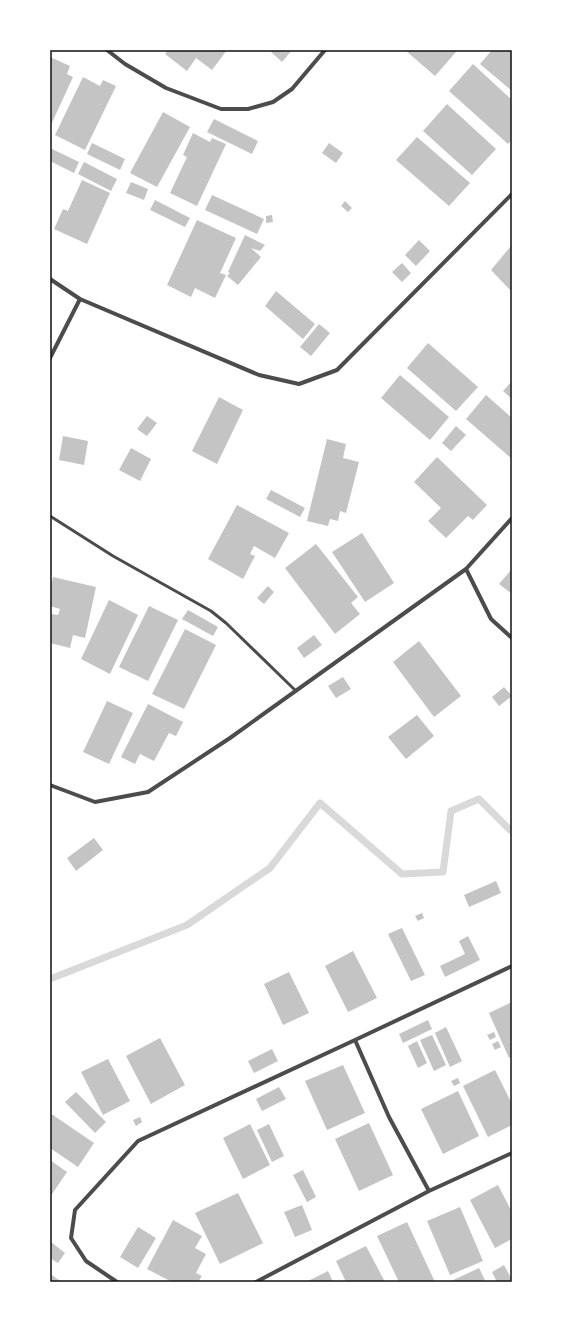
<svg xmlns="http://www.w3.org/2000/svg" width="562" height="1332" viewBox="0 0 562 1332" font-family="Figtree,sans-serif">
  <rect width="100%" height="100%" fill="#fff"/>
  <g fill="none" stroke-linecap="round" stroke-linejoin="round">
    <path stroke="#d9d9d9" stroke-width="7" d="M 50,979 L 187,925 L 270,868 L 320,803 L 402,874 L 443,872 L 451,811 L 479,799 L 510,830 L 512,828"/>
  </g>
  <path fill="#c4c4c4" d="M 168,50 L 227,50 L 212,70 L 196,58 L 187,71 L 165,54 Z
    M 269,50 L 292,50 L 282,62 Z
    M 405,50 L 454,50 L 456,52 L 435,76 Z
    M 492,50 L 512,50 L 512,91 L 480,64 Z
    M 50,57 L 70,66 L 67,74 L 73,77 L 50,127 Z
    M 473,64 L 512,100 L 512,140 L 508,144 L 449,91 Z
    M 83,77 L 100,86 L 103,80 L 116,86 L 85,150 L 55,135 Z
    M 447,104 L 496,149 L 472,175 L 423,131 Z
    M 163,112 L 190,127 L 157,187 L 130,173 Z
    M 214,119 L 258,141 L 252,154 L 207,132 Z
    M 193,133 L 210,142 L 212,138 L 226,144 L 197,206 L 170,193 L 187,157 L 183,155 Z
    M 417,137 L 470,183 L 449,206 L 396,160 Z
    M 92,143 L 125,159 L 120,170 L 87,154 Z
    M 329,143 L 343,153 L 336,163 L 322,153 Z
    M 50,148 L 79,162 L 74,173 L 50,161 Z
    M 84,162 L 117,179 L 111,191 L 78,174 Z
    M 82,180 L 110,193 L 87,244 L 54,229 L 63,209 L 68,211 Z
    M 131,182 L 148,189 L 144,200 L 126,193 Z
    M 212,195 L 264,219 L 257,234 L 205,210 Z
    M 155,200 L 190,218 L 185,227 L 150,210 Z
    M 345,201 L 352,208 L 348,212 L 341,206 Z
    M 272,215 L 273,222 L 266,223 L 266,216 Z
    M 197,220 L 236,238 L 220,273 L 226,275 L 215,298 L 195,288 L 191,297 L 167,285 Z
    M 245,235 L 265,245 L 260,251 L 251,248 L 261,257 L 238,285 L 227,276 L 230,273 L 228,272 Z
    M 419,240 L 430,251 L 416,266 L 405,255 Z
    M 511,246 L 512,247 L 512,292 L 491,270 Z
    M 402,263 L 411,273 L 402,282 L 392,272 Z
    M 276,291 L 315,324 L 303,339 L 265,306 Z
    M 319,324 L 330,333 L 311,356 L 300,347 Z
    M 428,343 L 478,387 L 456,411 L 407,368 Z
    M 400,375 L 449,417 L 430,440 L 381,398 Z
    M 512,381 L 512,399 L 503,391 Z
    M 486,395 L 512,418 L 512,459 L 466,419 Z
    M 219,397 L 243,410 L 217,464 L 192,451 Z
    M 147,416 L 157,423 L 147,436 L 137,429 Z
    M 456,426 L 466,435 L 451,451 L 442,443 Z
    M 63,436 L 88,441 L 84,465 L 59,460 Z
    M 327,439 L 346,444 L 343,458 L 359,462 L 346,513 L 340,511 L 338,521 L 330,519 L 328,526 L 307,521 Z
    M 131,448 L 151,459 L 140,481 L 119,470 Z
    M 437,457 L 487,505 L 473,520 L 468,516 L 446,538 L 428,521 L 441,508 L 414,482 Z
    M 271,490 L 305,508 L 300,517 L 266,499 Z
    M 237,505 L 289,533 L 275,558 L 254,546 L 250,554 L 255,556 L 243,579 L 208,559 Z
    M 362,533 L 394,583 L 365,602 L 332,552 Z
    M 316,544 L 358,597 L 351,603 L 360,614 L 335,634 L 285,568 Z
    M 512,569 L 512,594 L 499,584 Z
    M 53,577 L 96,587 L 85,638 L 73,635 L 70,648 L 50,643 L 50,614 L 58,615 L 60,609 L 50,606 L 50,589 Z
    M 268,586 L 274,592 L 264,604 L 257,598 Z
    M 109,600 L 138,615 L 110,674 L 81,659 Z
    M 149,606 L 178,620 L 148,681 L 119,667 Z
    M 188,610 L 218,627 L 213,636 L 182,619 Z
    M 185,629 L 216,645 L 184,709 L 152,694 Z
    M 314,635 L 322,645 L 304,658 L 297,648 Z
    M 419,641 L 461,696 L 434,717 L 393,662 Z
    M 343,677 L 351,689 L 336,698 L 328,686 Z
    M 504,687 L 512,696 L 499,706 L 492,697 Z
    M 107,701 L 133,713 L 109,764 L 83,752 Z
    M 148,704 L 183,722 L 176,736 L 169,733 L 154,761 L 140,754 L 135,764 L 121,757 Z
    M 417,715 L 434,736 L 406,759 L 388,737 Z
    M 94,838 L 103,850 L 76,871 L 67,858 Z
    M 496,881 L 501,893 L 469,907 L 464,895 Z
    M 422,913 L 424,918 L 418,921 L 415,916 Z
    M 402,928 L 425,975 L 411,981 L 388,934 Z
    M 468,936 L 480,960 L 445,977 L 440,966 L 465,954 L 459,941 Z
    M 353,951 L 377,998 L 348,1012 L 325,966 Z
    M 289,972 L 309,1013 L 283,1025 L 264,984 Z
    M 512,1002 L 512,1056 L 509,1058 L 489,1013 Z
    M 428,1020 L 432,1029 L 403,1043 L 399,1034 Z
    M 446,1027 L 462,1061 L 450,1067 L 435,1033 Z
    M 494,1032 L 496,1037 L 490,1040 L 487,1035 Z
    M 432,1035 L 446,1065 L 434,1071 L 420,1040 Z
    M 160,1038 L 185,1085 L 151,1104 L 126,1056 Z
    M 417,1041 L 427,1063 L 418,1068 L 408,1046 Z
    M 498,1041 L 501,1047 L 495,1050 L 492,1044 Z
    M 272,1049 L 278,1061 L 254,1073 L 248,1061 Z
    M 108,1059 L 130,1101 L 103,1115 L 81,1072 Z
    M 343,1065 L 365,1113 L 327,1130 L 305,1081 Z
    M 495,1070 L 512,1104 L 512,1125 L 488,1137 L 463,1086 Z
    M 458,1078 L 460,1083 L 454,1086 L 451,1081 Z
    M 279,1087 L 286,1099 L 262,1111 L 256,1099 Z
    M 458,1091 L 479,1136 L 443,1154 L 421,1109 Z
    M 76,1092 L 106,1122 L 95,1133 L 65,1102 Z
    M 50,1113 L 94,1143 L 78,1167 L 50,1148 Z
    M 140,1117 L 142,1122 L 136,1126 L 133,1120 Z
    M 369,1123 L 393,1175 L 359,1191 L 335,1139 Z
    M 250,1124 L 270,1165 L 243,1179 L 223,1138 Z
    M 269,1124 L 284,1156 L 272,1162 L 257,1130 Z
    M 50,1160 L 67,1172 L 50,1197 Z
    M 303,1170 L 316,1197 L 307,1202 L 293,1175 Z
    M 498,1185 L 512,1212 L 512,1239 L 495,1248 L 470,1200 Z
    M 238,1193 L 263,1243 L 220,1264 L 195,1213 Z
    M 302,1205 L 312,1230 L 295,1237 L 284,1212 Z
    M 460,1207 L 483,1261 L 450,1275 L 427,1221 Z
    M 173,1220 L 202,1236 L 195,1248 L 206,1254 L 196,1273 L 202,1276 L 198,1282 L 172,1282 L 147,1269 Z
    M 407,1222 L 435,1282 L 399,1282 L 377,1236 Z
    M 138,1227 L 156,1238 L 138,1268 L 120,1257 Z
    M 51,1242 L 65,1253 L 58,1263 L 50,1258 L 50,1244 Z
    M 366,1246 L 385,1282 L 346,1282 L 336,1261 Z
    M 504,1265 L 512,1280 L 512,1282 L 497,1282 L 492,1272 Z
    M 479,1268 L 485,1280 L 481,1282 L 449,1282 Z
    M 328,1271 L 333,1282 L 306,1282 Z
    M 50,1274 L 62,1282 L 50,1282 Z"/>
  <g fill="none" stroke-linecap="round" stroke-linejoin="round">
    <path stroke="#4c4c4c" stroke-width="3" d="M 50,516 L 113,556 L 211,611 L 226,623 L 296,691"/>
    <path stroke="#4c4c4c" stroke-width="4" d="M 107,50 L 125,64 L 166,88 L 221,109 L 248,109 L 273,102 L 292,89 L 325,50
      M 50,279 L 80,299 L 259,375 L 299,384 L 337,370 L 512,194
      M 50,358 L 80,299
      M 466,569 L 491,619 L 512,638
      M 50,785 L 95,802 L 148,792 L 230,738 L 466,569 L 512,518
      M 355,1040 L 512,966
      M 117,1282 L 86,1261 L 71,1238 L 75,1210 L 138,1141 L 355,1040 L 389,1117 L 429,1191
      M 256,1282 L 429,1191 L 512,1153"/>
  </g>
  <rect width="562" height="1332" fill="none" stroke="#ffffff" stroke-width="102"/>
  <rect x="51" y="51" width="460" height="1230" fill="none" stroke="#111" stroke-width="1.5"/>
</svg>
